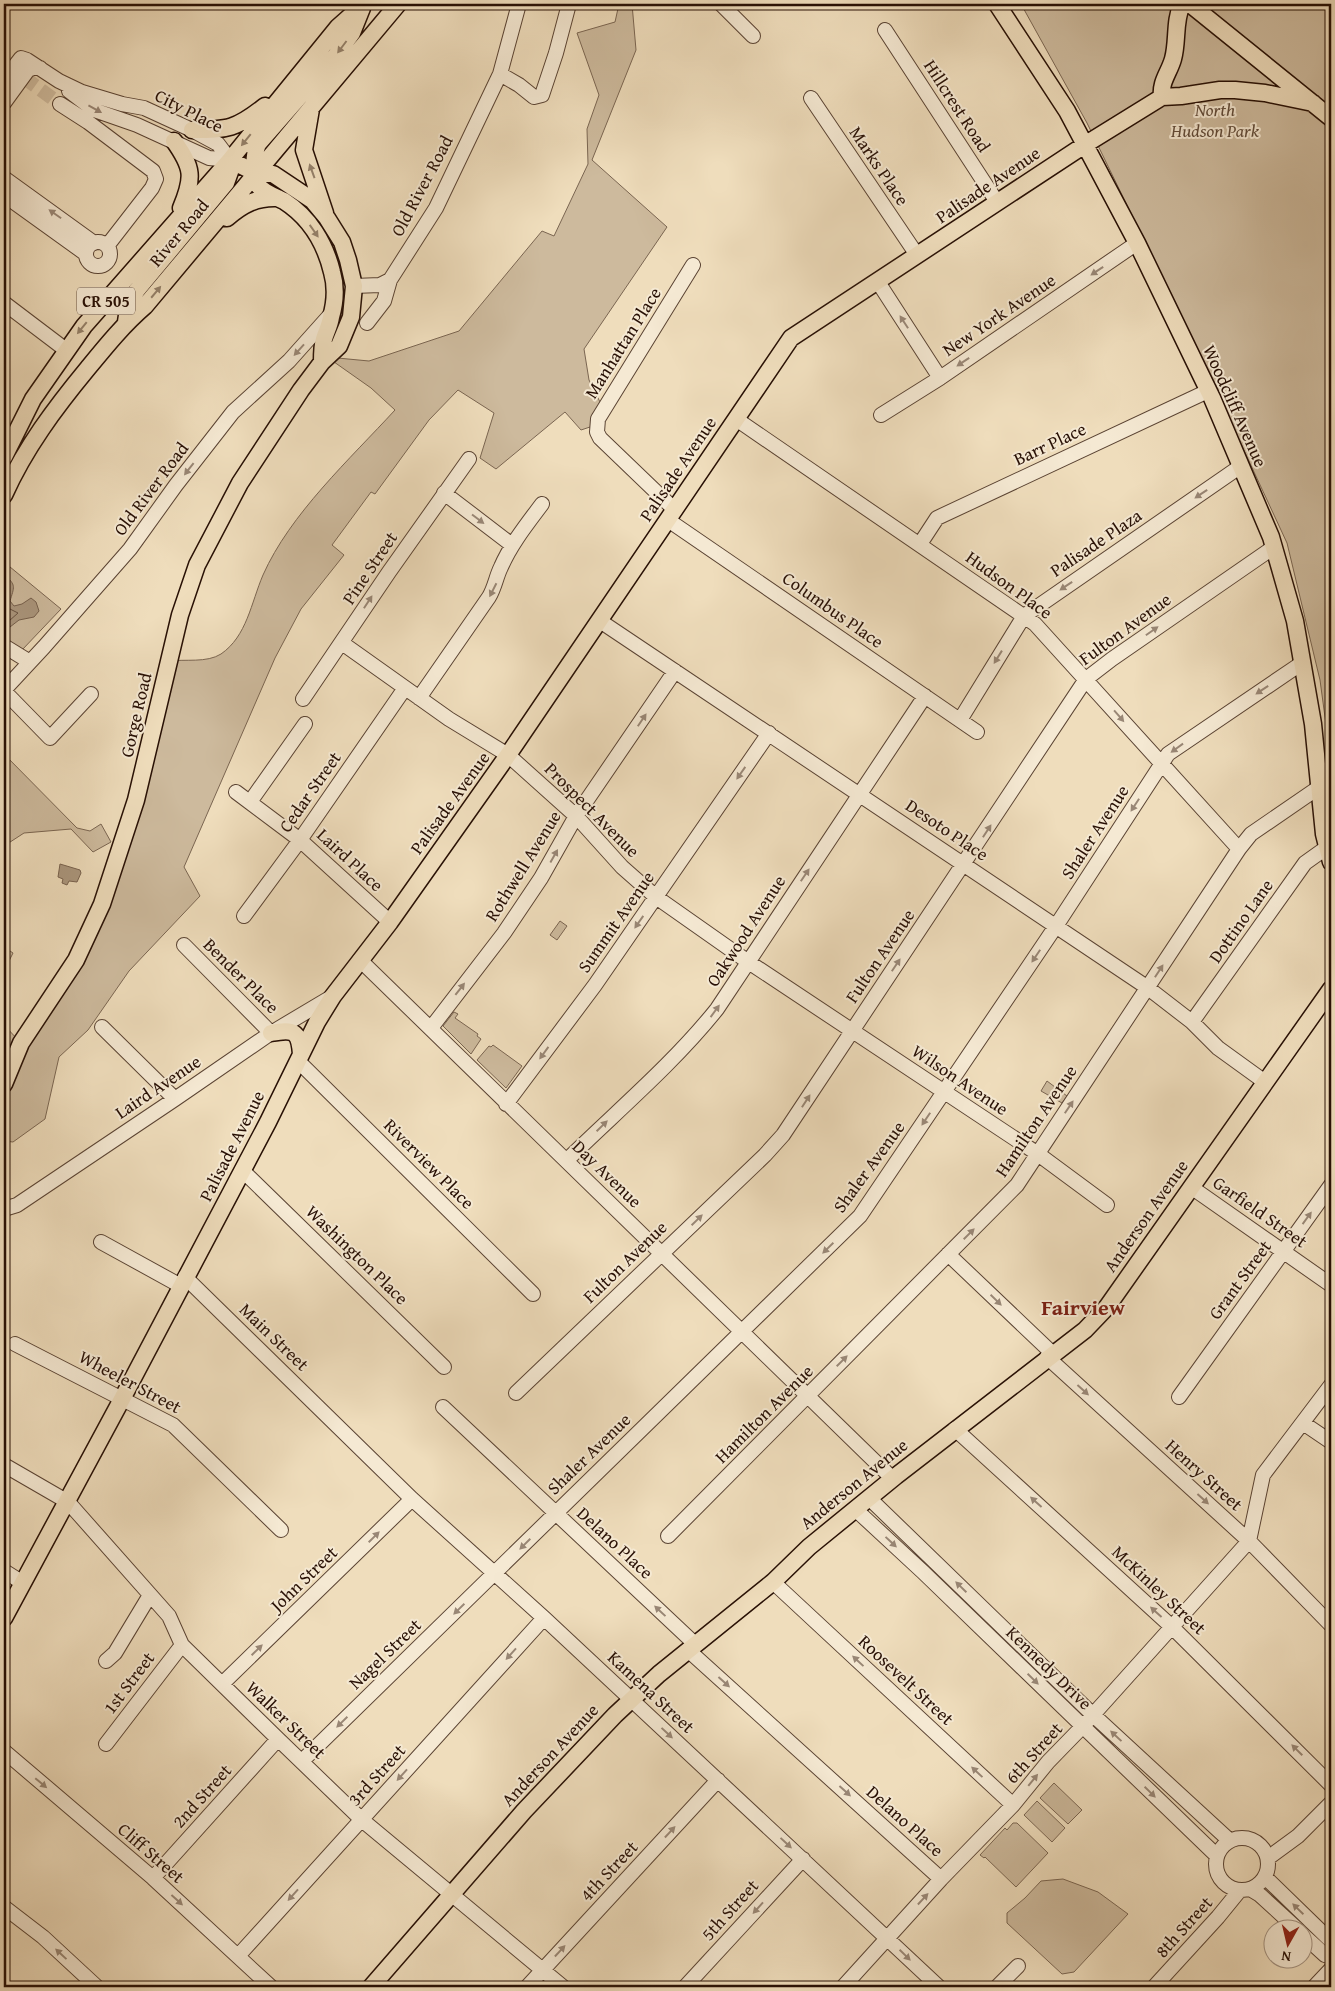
<svg xmlns="http://www.w3.org/2000/svg" width="1335" height="1991" viewBox="0 0 1335 1991" font-family="'Gentium Book Plus',serif">
  <rect width="100%" height="100%" fill="#efddbc"/>
  <filter id="stains"><feTurbulence type="fractalNoise" baseFrequency=".004" numOctaves="4"/><feColorMatrix values="0 0 0 0 .2 0 0 0 0 .09 0 0 0 0 .02 0 0 0 .5 -.17"/></filter>
  <radialGradient id="worn" r=".72"><stop offset=".6" stop-color="#630" stop-opacity="0"/><stop offset="1" stop-color="#630" stop-opacity=".3"/></radialGradient>
  <path fill="#cdba9d" stroke="#7a6551" d="M 619,4 L 632,4 L 636,50 L 592,160 L 667,227 L 584,349 L 589,380 L 604,410 L 596,425 L 581,430 L 565,412 L 496,469 L 480,458 L 494,413 L 458,390 L 429,420 L 375,494 L 371,492 L 332,545 L 344,555 L 301,609 L 275,658 L 184,867 L 200,896 L 129,971 L 88,1030 L 59,1057 L 45,1119 L 13,1142 L 4,1141 L 4,1084 L 14,1055 L 4,1054 L 4,1025 L 20,1042 L 90,932 L 169,661 C 185,659 207,663 221,654 C 247,636 251,603 263,575 C 290,514 350,459 395,410 L 371,388 L 327,357 L 369,361 L 459,331 L 542,231 L 554,236 L 588,164 L 587,129 L 599,95 L 577,33 L 615,22 Z
    M 1021,4 L 1331,4 L 1331,799 L 1327,732 L 1320,680 L 1287,543 L 1196,347 L 1087,123 Z
    M 4,562 L 61,609 L 22,650 L 4,640 Z
    M 4,754 L 77,828 L 90,831 L 101,824 L 111,842 L 93,852 L 71,829 L 24,833 L 4,846 Z
    M 560,921 L 567,926 L 557,940 L 550,935 Z
    M 4,947 L 13,953 L 4,971 Z
    M 454,1012 L 458,1014 L 455,1018 L 478,1034 L 477,1036 L 481,1039 L 471,1054 L 443,1026 Z
    M 493,1045 L 522,1066 L 506,1088 L 477,1060 L 489,1046 L 491,1047 Z
    M 1047,1081 L 1067,1096 L 1062,1103 L 1041,1091 Z
    M 1054,1783 L 1082,1810 L 1068,1824 L 1040,1798 Z
    M 1037,1801 L 1065,1828 L 1052,1842 L 1024,1815 Z
    M 1013,1823 L 1017,1823 L 1048,1853 L 1016,1887 L 985,1857 L 984,1858 L 980,1855 L 1005,1828 L 1007,1830 Z
    M 1063,1879 L 1098,1892 L 1128,1914 L 1074,1972 L 1062,1974 L 1007,1923 L 1007,1913 L 1025,1898 L 1041,1881 Z"/>
  <path fill="#ab977e" stroke="#77614e" d="M 4,575 C 17,585 14,587 10,601 L 14,606 L 22,604 L 31,598 L 36,602 L 39,611 L 34,617 L 19,620 L 10,627 L 4,623 Z
    M 60,864 L 80,870 L 81,873 L 77,882 L 69,881 L 67,885 L 62,883 L 63,879 L 58,877 Z"/>
  <g fill="none" stroke-linecap="round" stroke-linejoin="round">
    <path stroke="#6a5442" stroke-width="1" d="M 4,581 L 9,588 L 5,603 L 10,609 L 18,613 L 9,621 L 4,621"/>
    <path stroke="#d1bea1" stroke-width="14" stroke-dasharray="14 7" stroke-linecap="butt" d="M 7,65 L 60,104"/>
    <g stroke="#5a4333" stroke-width="16">
      <path id="minor" d="M 721,4 L 753,36
        M 885,30 L 997,202
        M 500,74 L 519,85 L 534,97 L 542,95 L 556,53 L 569,4
        M 4,80 L 21,58 L 27,60 L 59,81 L 82,92 L 122,104 L 144,108 L 192,130 L 218,144 L 230,160
        M 69,91 L 94,110 L 137,125 L 209,158 L 230,160
        M 811,98 L 917,255
        M 4,103 L 28,70 L 33,68 L 40,68
        M 60,104 L 88,122 L 153,171 L 156,179 L 152,188 L 107,246
        M 4,178 L 94,243
        M 4,195 L 86,254
        M86 254a12 12 0 1 1 24 0a12 12 0 1 1-24 0Z
        M 878,282 L 940,378
        M 354,286 L 380,285 L 390,280 L 436,208 L 500,74 L 519,4
        M 4,303 L 66,350
        M 367,323 L 384,301 L 390,280
        M 881,415 L 940,378 L 1137,243
        M 736,419 L 1035,624 L 1239,849
        M 444,493 L 512,545
        M 675,510 L 600,438 L 597,432 L 598,419 L 693,265
        M 668,520 L 977,732
        M 920,544 L 937,518 L 1208,391
        M 600,621 L 1148,988 L 1192,1022 L 1218,1048 L 1265,1082
        M 342,643 L 449,719 L 508,755 L 576,816 L 622,867 L 656,897 L 747,961 L 1038,1154 L 1107,1205
        M 4,646 L 30,662
        M 4,690 L 44,647 L 130,549 L 176,485 L 233,412 L 289,361 L 331,314
        M 4,691 L 50,738 L 91,694
        M 419,698 L 489,597 C 495,587 496,577 501,567 C 511,544 527,524 542,504
        M 303,699 L 389,572 L 469,459
        M 960,720 L 1024,616 L 1241,466
        M 236,792 L 300,840 L 390,922
        M 250,802 L 305,724
        M 244,916 L 300,840 L 405,688
        M 184,945 L 271,1033
        M 360,960 L 893,1479
        M 1192,1022 L 1305,863 L 1326,848
        M 102,1027 L 175,1099
        M 431,1028 L 504,933 L 541,878 L 576,816 L 675,671
        M 298,1061 L 533,1294
        M 506,1104 L 595,985 L 769,733
        M 567,1160 C 617,1111 673,1064 717,1009 L 925,696
        M 242,1170 L 444,1367
        M 1191,1187 L 1331,1285
        M 4,1209 L 17,1205 L 175,1099 L 271,1033 L 333,996
        M 101,1242 L 181,1286
        M 948,1254 L 1052,1353
        M 185,1277 L 412,1499 L 544,1618 L 939,1987
        M 15,1344 L 173,1425 L 281,1530
        M 1047,1357 L 1249,1541 L 1331,1625
        M 516,1393 L 765,1155 L 783,1135 L 1086,679 L 1112,659 L 1274,547
        M 1179,1397 L 1331,1185
        M 443,1407 L 695,1644
        M 1303,1423 L 1331,1442
        M 955,1429 L 1172,1627 L 1331,1785
        M 4,1465 L 68,1502 L 169,1616 L 182,1645 L 278,1739 L 362,1820 L 563,1987
        M 869,1498 L 1090,1712 L 1229,1840
        M 855,1509 L 923,1572 L 1216,1855
        M 668,1536 L 1017,1185 L 1239,849 L 1251,834 L 1318,788
        M 4,1571 L 23,1583
        M 773,1582 L 1013,1805
        M 688,1650 L 941,1879
        M 106,1661 L 115,1653 L 150,1595
        M 222,1684 L 412,1499
        M 106,1744 L 182,1645
        M 4,1751 L 153,1878 L 271,1987
        M 302,1761 L 860,1216 L 1056,926 L 1168,754 L 1302,663
        M1216 1864a26 26 0 1 1 52 0a26 26 0 1 1-52 0Z
        M 1268,1858 L 1298,1836 L 1331,1803
        M 1265,1877 L 1331,1941
        M 153,1878 L 278,1739
        M 1250,1889 L 1260,1895 L 1296,1928
        M 4,1907 L 43,1937 L 97,1987
        M 1302,1934 L 1325,1955 L 1331,1957
        M 238,1956 L 544,1618
        M 527,1987 L 718,1780
        M 685,1987 L 803,1859
        M 843,1987 L 941,1879 L 1013,1805 L 1048,1762 L 1082,1727 L 1249,1541 L 1263,1475 L 1331,1385
        M 997,1987 L 1018,1966
        M 1154,1987 L 1218,1917 L 1240,1890
        M 1314,1987 L 1331,1969"/>
    </g>
    <g stroke="#281005" stroke-width="19">
      <path id="major" d="M 997,4 L 1067,111 L 1137,243 L 1212,398 L 1271,537 L 1295,621 L 1313,724 L 1324,834 L 1331,862
        M 1190,4 L 1331,118
        M 1162,97 C 1160,82 1169,73 1173,59 C 1178,41 1174,21 1182,4
        M 311,109 L 304,150 L 325,213
        M 192,130 C 228,130 236,129 265,106
        M 174,141 C 193,168 194,177 181,208
        M 227,218 C 243,204 257,197 278,198
        M 126,322 L 129,302 L 137,290 L 226,183 L 231,169 L 230,160
        M 322,362 C 322,354 322,346 324,339 C 326,332 330,325 331,317 C 335,303 336,286 332,272 C 325,243 309,217 284,201 C 276,197 262,192 258,185 C 252,176 254,153 258,144 L 336,55 L 352,33 L 362,8
        M 4,457 L 33,399 L 84,326 L 230,160 L 338,27 L 364,4
        M 4,495 C 25,448 55,408 88,368 C 106,346 123,325 145,306 L 398,4
        M 271,1033 C 293,1029 299,1030 301,1054
        M 4,1084 L 21,1043 L 76,960 L 102,904 L 136,800 L 180,615 L 197,565 L 240,483 L 301,390 L 322,362 L 339,346 L 351,317 L 354,286 L 348,260 L 342,242 L 327,218 L 312,200 L 273,174 L 256,173 L 230,160
        M 4,1618 L 122,1399 L 268,1122 L 317,1022 L 333,996 L 390,922 L 508,755 L 791,338 L 1086,144 L 1162,97 L 1181,96 L 1220,90 L 1235,90 L 1265,93 L 1313,103
        M 371,1987 L 524,1811 L 615,1715 L 659,1674 L 773,1582 L 809,1547 L 896,1476 L 1085,1330 L 1107,1307 L 1331,989"/>
    </g>
    <use href="#minor" stroke="#f5e9d3" stroke-width="14"/>
    <use href="#major" stroke="#efddbc" stroke-width="16"/>
  </g>
  <defs><path id="oneway-solid" d="M-6-.8H1V-3.2L6.5 0L1 3.2V.8H-6Z" transform="scale(1.25)"/></defs>
  <g fill="#95816a">
    <use href="#oneway-solid" transform="translate(342 47) rotate(127)"/>
    <use href="#oneway-solid" transform="translate(246 140) rotate(129)"/>
    <use href="#oneway-solid" transform="translate(312 171) rotate(-110)"/>
    <use href="#oneway-solid" transform="translate(314 231) rotate(55)"/>
    <use href="#oneway-solid" transform="translate(156 292) rotate(-50)"/>
    <use href="#oneway-solid" transform="translate(82 328) rotate(129)"/>
  </g>
  <g fill="#998776">
    <use href="#oneway-solid" transform="translate(95 109) rotate(29)"/>
    <use href="#oneway-solid" transform="translate(55 214) rotate(-145)"/>
    <use href="#oneway-solid" transform="translate(1097 271) rotate(146)"/>
    <use href="#oneway-solid" transform="translate(904 322) rotate(-123)"/>
    <use href="#oneway-solid" transform="translate(299 350) rotate(132)"/>
    <use href="#oneway-solid" transform="translate(963 362) rotate(146)"/>
    <use href="#oneway-solid" transform="translate(189 469) rotate(128)"/>
    <use href="#oneway-solid" transform="translate(1201 494) rotate(146)"/>
    <use href="#oneway-solid" transform="translate(478 519) rotate(37)"/>
    <use href="#oneway-solid" transform="translate(1066 586) rotate(146)"/>
    <use href="#oneway-solid" transform="translate(493 590) rotate(117)"/>
    <use href="#oneway-solid" transform="translate(368 602) rotate(-57)"/>
    <use href="#oneway-solid" transform="translate(1152 631) rotate(-35)"/>
    <use href="#oneway-solid" transform="translate(998 657) rotate(122)"/>
    <use href="#oneway-solid" transform="translate(1262 690) rotate(146)"/>
    <use href="#oneway-solid" transform="translate(1119 716) rotate(49)"/>
    <use href="#oneway-solid" transform="translate(642 720) rotate(-56)"/>
    <use href="#oneway-solid" transform="translate(1177 748) rotate(144)"/>
    <use href="#oneway-solid" transform="translate(741 773) rotate(125)"/>
    <use href="#oneway-solid" transform="translate(1135 805) rotate(123)"/>
    <use href="#oneway-solid" transform="translate(987 831) rotate(-57)"/>
    <use href="#oneway-solid" transform="translate(554 856) rotate(-61)"/>
    <use href="#oneway-solid" transform="translate(805 875) rotate(-56)"/>
    <use href="#oneway-solid" transform="translate(639 922) rotate(125)"/>
    <use href="#oneway-solid" transform="translate(1036 956) rotate(124)"/>
    <use href="#oneway-solid" transform="translate(896 965) rotate(-56)"/>
    <use href="#oneway-solid" transform="translate(1159 971) rotate(-57)"/>
    <use href="#oneway-solid" transform="translate(460 989) rotate(-52)"/>
    <use href="#oneway-solid" transform="translate(715 1011) rotate(-54)"/>
    <use href="#oneway-solid" transform="translate(544 1053) rotate(126)"/>
    <use href="#oneway-solid" transform="translate(806 1101) rotate(-57)"/>
    <use href="#oneway-solid" transform="translate(1069 1107) rotate(-56)"/>
    <use href="#oneway-solid" transform="translate(926 1119) rotate(124)"/>
    <use href="#oneway-solid" transform="translate(602 1126) rotate(-44)"/>
    <use href="#oneway-solid" transform="translate(1307 1218) rotate(-54)"/>
    <use href="#oneway-solid" transform="translate(697 1220) rotate(-44)"/>
    <use href="#oneway-solid" transform="translate(969 1234) rotate(-45)"/>
    <use href="#oneway-solid" transform="translate(828 1248) rotate(136)"/>
    <use href="#oneway-solid" transform="translate(996 1300) rotate(44)"/>
    <use href="#oneway-solid" transform="translate(842 1361) rotate(-45)"/>
    <use href="#oneway-solid" transform="translate(1083 1390) rotate(42)"/>
    <use href="#oneway-solid" transform="translate(1203 1499) rotate(42)"/>
    <use href="#oneway-solid" transform="translate(1036 1502) rotate(-138)"/>
    <use href="#oneway-solid" transform="translate(374 1537) rotate(-45)"/>
    <use href="#oneway-solid" transform="translate(891 1542) rotate(43)"/>
    <use href="#oneway-solid" transform="translate(525 1544) rotate(135)"/>
    <use href="#oneway-solid" transform="translate(961 1587) rotate(-136)"/>
    <use href="#oneway-solid" transform="translate(459 1609) rotate(136)"/>
    <use href="#oneway-solid" transform="translate(660 1611) rotate(-137)"/>
    <use href="#oneway-solid" transform="translate(1156 1612) rotate(-138)"/>
    <use href="#oneway-solid" transform="translate(257 1650) rotate(-44)"/>
    <use href="#oneway-solid" transform="translate(511 1654) rotate(132)"/>
    <use href="#oneway-solid" transform="translate(858 1661) rotate(-137)"/>
    <use href="#oneway-solid" transform="translate(1033 1679) rotate(44)"/>
    <use href="#oneway-solid" transform="translate(724 1682) rotate(42)"/>
    <use href="#oneway-solid" transform="translate(342 1722) rotate(136)"/>
    <use href="#oneway-solid" transform="translate(667 1733) rotate(43)"/>
    <use href="#oneway-solid" transform="translate(1116 1736) rotate(-137)"/>
    <use href="#oneway-solid" transform="translate(1297 1750) rotate(-135)"/>
    <use href="#oneway-solid" transform="translate(977 1772) rotate(-137)"/>
    <use href="#oneway-solid" transform="translate(402 1775) rotate(132)"/>
    <use href="#oneway-solid" transform="translate(1033 1780) rotate(-51)"/>
    <use href="#oneway-solid" transform="translate(41 1783) rotate(40)"/>
    <use href="#oneway-solid" transform="translate(845 1791) rotate(42)"/>
    <use href="#oneway-solid" transform="translate(1150 1792) rotate(44)"/>
    <use href="#oneway-solid" transform="translate(670 1832) rotate(-47)"/>
    <use href="#oneway-solid" transform="translate(786 1843) rotate(43)"/>
    <use href="#oneway-solid" transform="translate(293 1895) rotate(132)"/>
    <use href="#oneway-solid" transform="translate(923 1899) rotate(-47)"/>
    <use href="#oneway-solid" transform="translate(177 1900) rotate(42)"/>
    <use href="#oneway-solid" transform="translate(758 1908) rotate(132)"/>
    <use href="#oneway-solid" transform="translate(1298 1909) rotate(-136)"/>
    <use href="#oneway-solid" transform="translate(560 1951) rotate(-47)"/>
    <use href="#oneway-solid" transform="translate(61 1954) rotate(-137)"/>
    <use href="#oneway-solid" transform="translate(905 1955) rotate(44)"/>
  </g>
  <g text-anchor="middle" stroke-width="4" stroke-linejoin="round" paint-order="stroke">
    <rect fill="#f5e9d3" stroke="#665143" stroke-width="1" x="77" y="287.5" width="58" height="27" rx="4"/>
    <g font-size="16" font-weight="bold" fill="#281005">
      <text x="106" y="307">CR 505</text>
    </g>
    <g font-size="18" fill="#281005" stroke="#f5e9d3">
      <text transform="translate(957 106) rotate(57)" y="6">Hillcrest Road</text>
      <text transform="translate(189 111) rotate(27)" y="6">City Place</text>
      <text transform="translate(879 166) rotate(56)" y="6">Marks Place</text>
      <text transform="translate(988 185) rotate(-34)" y="6">Palisade Avenue</text>
      <text transform="translate(422 186) rotate(-62)" y="6">Old River Road</text>
      <text transform="translate(179 233) rotate(-50)" y="6">River Road</text>
      <text transform="translate(999 315) rotate(-34)" y="6">New York Avenue</text>
      <text transform="translate(623 343) rotate(-58)" y="6">Manhattan Place</text>
      <text transform="translate(1235 406) rotate(66)" y="6">Woodcliff Avenue</text>
      <text transform="translate(1050 444) rotate(-25)" y="6">Barr Place</text>
      <text transform="translate(678 469) rotate(-56)" y="6">Palisade Avenue</text>
      <text transform="translate(151 489) rotate(-53)" y="6">Old River Road</text>
      <text transform="translate(1096 543) rotate(-34)" y="6">Palisade Plaza</text>
      <text transform="translate(370 568) rotate(-56)" y="6">Pine Street</text>
      <text transform="translate(1009 585) rotate(36)" y="6">Hudson Place</text>
      <text transform="translate(833 610) rotate(35)" y="6">Columbus Place</text>
      <text transform="translate(1125 629) rotate(-36)" y="6">Fulton Avenue</text>
      <text transform="translate(136 715) rotate(-77)" y="6">Gorge Road</text>
      <text transform="translate(310 792) rotate(-55)" y="6">Cedar Street</text>
      <text transform="translate(450 803) rotate(-54)" y="6">Palisade Avenue</text>
      <text transform="translate(592 810) rotate(45)" y="6">Prospect Avenue</text>
      <text transform="translate(947 830) rotate(34)" y="6">Desoto Place</text>
      <text transform="translate(1095 832) rotate(-57)" y="6">Shaler Avenue</text>
      <text transform="translate(350 860) rotate(43)" y="6">Laird Place</text>
      <text transform="translate(523 866) rotate(-58)" y="6">Rothwell Avenue</text>
      <text transform="translate(1241 921) rotate(-55)" y="6">Dottino Lane</text>
      <text transform="translate(616 922) rotate(-55)" y="6">Summit Avenue</text>
      <text transform="translate(746 931) rotate(-57)" y="6">Oakwood Avenue</text>
      <text transform="translate(880 956) rotate(-56)" y="6">Fulton Avenue</text>
      <text transform="translate(241 976) rotate(45)" y="6">Bender Place</text>
      <text transform="translate(960 1080) rotate(34)" y="6">Wilson Avenue</text>
      <text transform="translate(158 1087) rotate(-34)" y="6">Laird Avenue</text>
      <text transform="translate(1036 1121) rotate(-56)" y="6">Hamilton Avenue</text>
      <text transform="translate(232 1146) rotate(-63)" y="6">Palisade Avenue</text>
      <text transform="translate(429 1164) rotate(45)" y="6">Riverview Place</text>
      <text transform="translate(869 1167) rotate(-54)" y="6">Shaler Avenue</text>
      <text transform="translate(607 1174) rotate(44)" y="6">Day Avenue</text>
      <text transform="translate(1260 1212) rotate(35)" y="6">Garfield Street</text>
      <text transform="translate(1146 1216) rotate(-55)" y="6">Anderson Avenue</text>
      <text transform="translate(357 1255) rotate(44)" y="6">Washington Place</text>
      <text transform="translate(625 1262) rotate(-44)" y="6">Fulton Avenue</text>
      <text transform="translate(1240 1280) rotate(-54)" y="6">Grant Street</text>
      <text transform="translate(274 1337) rotate(44)" y="6">Main Street</text>
      <text transform="translate(130 1382) rotate(28)" y="6">Wheeler Street</text>
      <text transform="translate(764 1414) rotate(-45)" y="6">Hamilton Avenue</text>
      <text transform="translate(589 1454) rotate(-44)" y="6">Shaler Avenue</text>
      <text transform="translate(1204 1475) rotate(42)" y="6">Henry Street</text>
      <text transform="translate(854 1484) rotate(-39)" y="6">Anderson Avenue</text>
      <text transform="translate(615 1543) rotate(43)" y="6">Delano Place</text>
      <text transform="translate(304 1579) rotate(-44)" y="6">John Street</text>
      <text transform="translate(1159 1590) rotate(43)" y="6">McKinley Street</text>
      <text transform="translate(385 1654) rotate(-44)" y="6">Nagel Street</text>
      <text transform="translate(1049 1668) rotate(44)" y="6">Kennedy Drive</text>
      <text transform="translate(906 1680) rotate(43)" y="6">Roosevelt Street</text>
      <text transform="translate(129 1683) rotate(-53)" y="6">1st Street</text>
      <text transform="translate(651 1692) rotate(43)" y="6">Kamena Street</text>
      <text transform="translate(286 1720) rotate(44)" y="6">Walker Street</text>
      <text transform="translate(1034 1753) rotate(-48)" y="6">6th Street</text>
      <text transform="translate(550 1755) rotate(-47)" y="6">Anderson Avenue</text>
      <text transform="translate(377 1775) rotate(-48)" y="6">3rd Street</text>
      <text transform="translate(202 1796) rotate(-48)" y="6">2nd Street</text>
      <text transform="translate(905 1821) rotate(42)" y="6">Delano Place</text>
      <text transform="translate(151 1853) rotate(41)" y="6">Cliff Street</text>
      <text transform="translate(609 1871) rotate(-47)" y="6">4th Street</text>
      <text transform="translate(730 1910) rotate(-48)" y="6">5th Street</text>
      <text transform="translate(1184 1927) rotate(-48)" y="6">8th Street</text>
    </g>
    <g font-size="18" font-style="italic" fill="#624c3a" stroke="#f5e9d3">
      <text x="1215" y="116">North<tspan x="1215" dy="21">Hudson Park</tspan></text>
    </g>
    <g font-size="22" font-weight="bold" fill="#7a1f14" stroke="#f5e9d3">
      <text x="1083" y="1315">Fairview</text>
    </g>
  </g>
  <rect width="1335" height="1991" fill="none" stroke="#efddbc" stroke-width="20"/>
  <rect x="5" y="5" width="1325" height="1981" fill="none" stroke="#281005" stroke-width="2.5"/>
  <rect x="10" y="10" width="1315" height="1971" fill="none" stroke="#281005"/>
  <g transform="translate(1288 1944) rotate(188)"><circle r="24" fill="#f5e9d3" stroke="#a39281"/>
  <path d="M0-4L9 19L0 12L-9 19Z" fill="#8f2418"/>
  <text y="-8" font-size="14" font-weight="bold" text-anchor="middle" fill="#281005">N</text>
  </g>
  <rect width="100%" height="100%" filter="url(#stains)"/>
  <rect width="100%" height="100%" fill="url(#worn)"/>
</svg>
